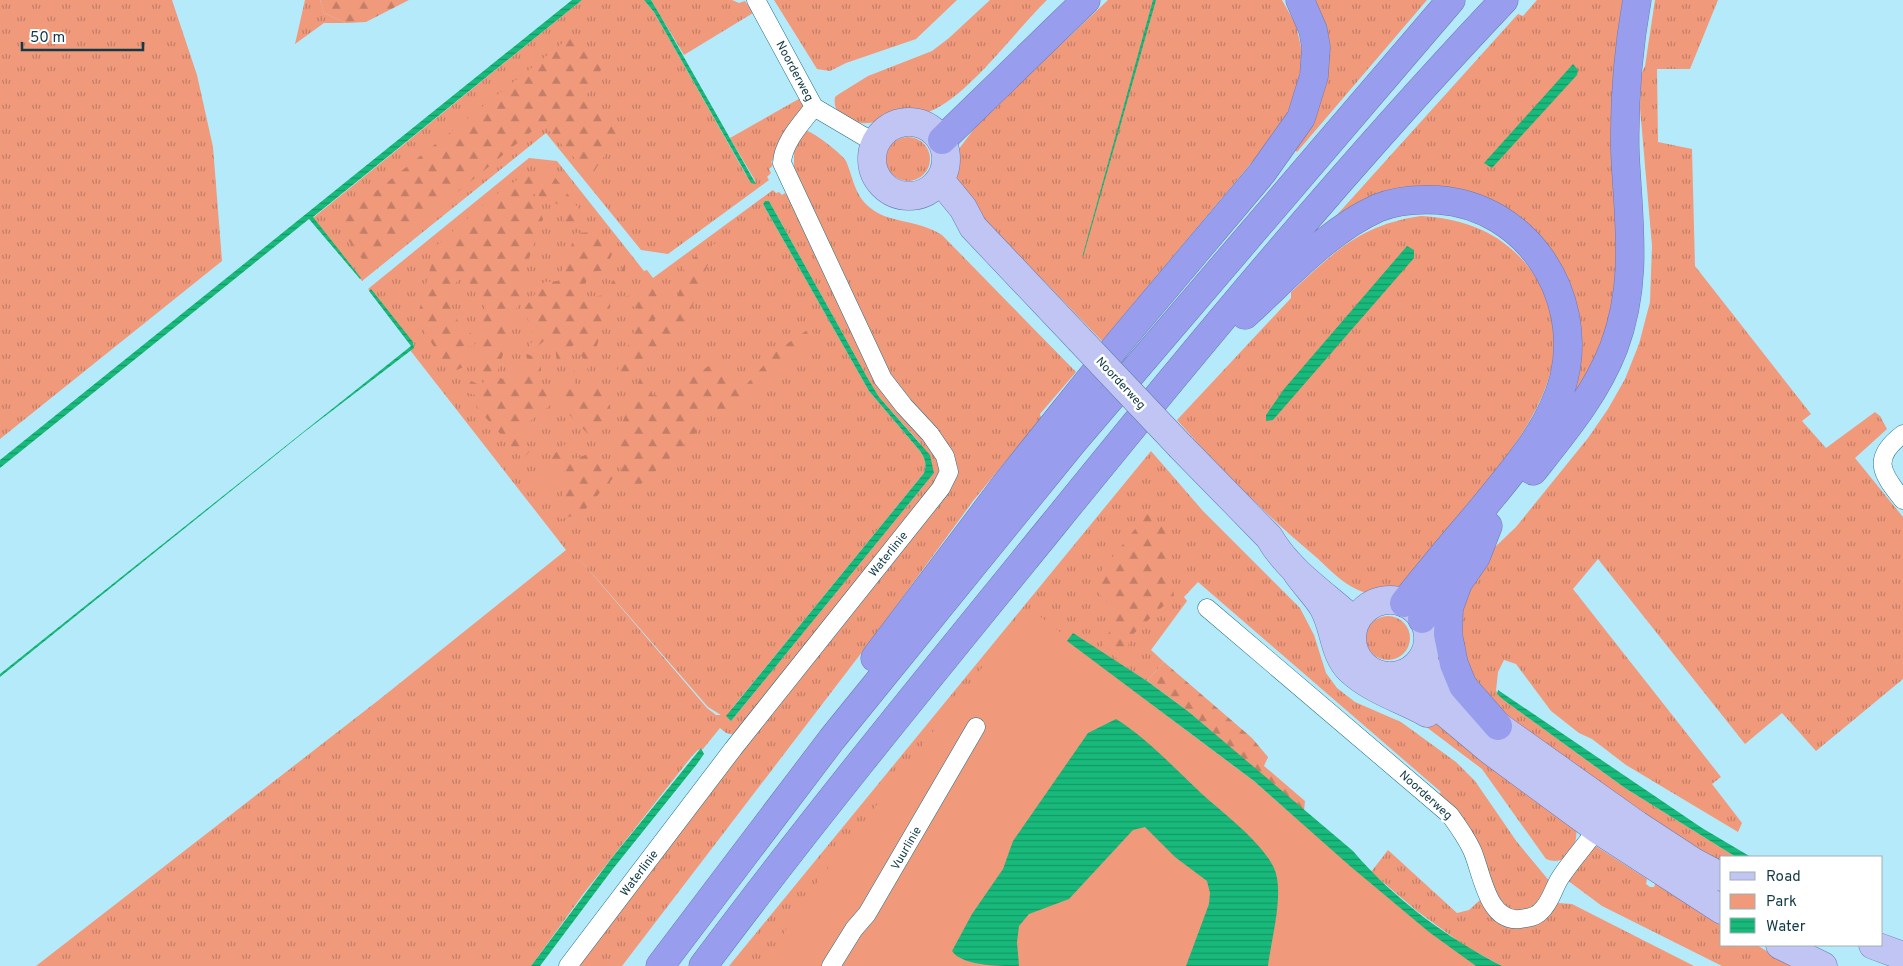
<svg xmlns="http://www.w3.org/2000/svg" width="1903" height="966" viewBox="0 0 1903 966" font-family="Overpass,sans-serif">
  <defs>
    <pattern id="grass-tufts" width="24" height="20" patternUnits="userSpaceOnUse" patternTransform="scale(1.25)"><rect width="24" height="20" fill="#f1997b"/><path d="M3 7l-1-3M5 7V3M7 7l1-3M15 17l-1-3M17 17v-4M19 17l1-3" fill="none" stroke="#c27e67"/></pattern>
    <pattern id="forest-firs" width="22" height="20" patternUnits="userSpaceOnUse" patternTransform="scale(1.25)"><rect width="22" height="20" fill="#f1997b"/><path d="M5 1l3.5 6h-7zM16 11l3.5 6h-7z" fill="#c27e67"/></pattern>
    <pattern id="water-rules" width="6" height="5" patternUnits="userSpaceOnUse" patternTransform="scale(1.25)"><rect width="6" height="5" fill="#18ba7b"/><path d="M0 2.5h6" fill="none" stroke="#149867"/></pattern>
  </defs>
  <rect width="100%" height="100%" fill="#b5eafb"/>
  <path fill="url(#grass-tufts)" fill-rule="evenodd" d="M 0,0 L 172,0 L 197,75 L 213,147 L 222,261 L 0,439 Z
    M 305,0 L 320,0 L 324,13 L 346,23 L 324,23 L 295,44 Z
    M 582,0 L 644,0 L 654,12 L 746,175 L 756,182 L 730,138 L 804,96 L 805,104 L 778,154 L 771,162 L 773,165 L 769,169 L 771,173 L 767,177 L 769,180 L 668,254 L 641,250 L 546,133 L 362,281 L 313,218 Z
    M 651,0 L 732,0 L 739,3 L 745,1 L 753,13 L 684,55 Z
    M 774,0 L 957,0 L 916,39 L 846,63 L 830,71 L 817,69 Z
    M 990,0 L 1047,0 C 1015,31 969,95 931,111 C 920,115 908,111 897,114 C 880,119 868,129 850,119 C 839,113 833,110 835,97 L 839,94 L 868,76 L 932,51 L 949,38 Z
    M 1108,0 L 1282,0 L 1296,25 L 1303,56 L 1296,94 L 1286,115 L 1268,143 L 1102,341 L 1044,281 L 1037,281 L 998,239 L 957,186 L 955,174 L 958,150 L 980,121 Z
    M 1306,0 L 1427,0 L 1297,152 L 1291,146 L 1304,126 Z
    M 1537,0 L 1627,0 L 1624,240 L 1605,354 L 1533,457 L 1573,312 L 1478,202 L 1326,227 L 1518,14 L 1523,16 Z
    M 1655,0 L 1718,0 L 1690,69 L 1657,69 L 1658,142 L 1692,149 L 1695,266 L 1811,414 L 1802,421 L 1826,448 L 1875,412 L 1880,416 L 1887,429 L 1855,458 L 1903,517 L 1903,679 L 1816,751 L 1782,713 L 1745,744 L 1598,559 L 1573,589 L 1721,777 L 1712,784 L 1742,823 L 1738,832 L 1626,765 L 1592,739 L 1579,733 L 1551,711 L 1516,664 L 1504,660 L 1498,672 L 1496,691 L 1505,701 L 1625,788 L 1736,857 L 1722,857 L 1722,866 L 1509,723 L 1465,669 L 1458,609 L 1494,548 L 1516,527 L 1588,438 L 1608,409 L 1625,379 L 1639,344 L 1650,302 L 1652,246 L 1640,108 L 1641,75 L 1645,66 Z
    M 807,131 C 815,133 842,154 846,161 C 853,177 854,193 868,206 C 887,224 918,219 942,235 L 1076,372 L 1040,414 L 1041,418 L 973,501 L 872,639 L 622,966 L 574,966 L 770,712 L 952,487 L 958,468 C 938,424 899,393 876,350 C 846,292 821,228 794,169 L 794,149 L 803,132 Z
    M886 159a22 22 0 1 1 44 0a22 22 0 1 1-44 0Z
    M 529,158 L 557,161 L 644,271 L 647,270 L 653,278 L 773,190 L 776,193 L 779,192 L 782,195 L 785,193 L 788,197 L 793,196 L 854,325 L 940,455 L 940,485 L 735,735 L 726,733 L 720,728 L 703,749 L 698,750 L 692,756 L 584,893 L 531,966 L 36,966 L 380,699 L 566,550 L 410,350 L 414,344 L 368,289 ZM 765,201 L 769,201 L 867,377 L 879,397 L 920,443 L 934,473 L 731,721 L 733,707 L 924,473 C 927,464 925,458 920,451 L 869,391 L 763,204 ZM 576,555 L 708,707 L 721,715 L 716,715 L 707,708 Z
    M 1421,216 C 1466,219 1503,233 1531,270 C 1593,353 1522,439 1470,502 C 1447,531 1423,561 1399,590 C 1386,592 1371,596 1358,590 C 1342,583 1328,568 1316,557 C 1266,515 1220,469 1177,420 L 1291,298 L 1291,292 C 1335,252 1359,225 1421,216 Z
    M 1151,451 L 1203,511 L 1300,608 L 1314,635 L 1326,673 L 1337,688 L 1355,702 L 1401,722 L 1456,762 L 1475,781 L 1517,842 L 1551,883 C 1541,905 1529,918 1504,909 L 1436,797 L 1441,792 L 1198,582 L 1184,597 L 1187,601 L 1151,650 L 1164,662 L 1147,681 L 1073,634 L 1068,642 L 1254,781 L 1350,866 L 1476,966 L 729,966 Z
    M1366 638a22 22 0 1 1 44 0a22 22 0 1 1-44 0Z
    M 1420,714 L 1451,732 L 1576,825 C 1579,844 1568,868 1546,859 L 1482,769 L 1421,723 Z
    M 1594,845 L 1647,879 L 1646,884 L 1650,887 L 1654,887 L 1656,882 L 1722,921 L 1722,945 L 1757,945 L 1790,966 L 1722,966 L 1602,906 L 1567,880 Z
    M 1388,850 L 1457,913 L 1469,910 L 1481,899 C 1489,917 1497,922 1516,926 L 1558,903 L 1572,904 L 1694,966 L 1502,966 L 1465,946 L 1417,911 L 1371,872 Z"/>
  <path fill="url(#forest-firs)" d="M 320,0 L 409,0 L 366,22 L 346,23 L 324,13 Z
    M 574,34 L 605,63 L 583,101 L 620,132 L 591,176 L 542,123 L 367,266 L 336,223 Z
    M 524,175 L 554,176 L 585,217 L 565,229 L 562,206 L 532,193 L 543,219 L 522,278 L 521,303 L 505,321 L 512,328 L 496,375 L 502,379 L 524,370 L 528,361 L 525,353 L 541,360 L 541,371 L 530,374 L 545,390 L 554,392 L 554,397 L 575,369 L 574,398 L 597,375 L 615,420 L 591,437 L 554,399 L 553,403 L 521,428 L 522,443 L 532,449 L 523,459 L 476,407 L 479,396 L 465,392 L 469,380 L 482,386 L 484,381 L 480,347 L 486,301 L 462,275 L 447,294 L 459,324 L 473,335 L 475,346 L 462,346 L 460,355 L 468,365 L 450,373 L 417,319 L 436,246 L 490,199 Z
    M 595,232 L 612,254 L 605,270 L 589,273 L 580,300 L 603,295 L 625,263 L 625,284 L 612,297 L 589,371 L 575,343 L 557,365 L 554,333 L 534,349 L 529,345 L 535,339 L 524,309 L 544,282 L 558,281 L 576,233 Z
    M 716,243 L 689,315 L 644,365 L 614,379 L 643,311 L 617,299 L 669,284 L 651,329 L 668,323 L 683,280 L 683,265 Z
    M 810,328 L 817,339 L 740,408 L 702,412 L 695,435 L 629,495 L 614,445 L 643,370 L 653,396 L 675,389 L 713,363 L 744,387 L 778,350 Z
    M 565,444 L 561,460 L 578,458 L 597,450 L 613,478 L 581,514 L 560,519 L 566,470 L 554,478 L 547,490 L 539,477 L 550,469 L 552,456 Z
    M 1147,514 L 1165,528 L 1174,596 L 1129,638 L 1127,665 L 1102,648 L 1117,614 L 1091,584 Z
    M 1164,662 L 1252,738 L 1268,757 L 1264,766 L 1305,801 L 1304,811 L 1189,712 L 1147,681 Z"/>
  <path fill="#f1997b" d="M 1033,611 L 1278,803 L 1477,966 L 765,966 L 802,902 L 1001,643 Z"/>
  <path fill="url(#water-rules)" d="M 572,0 L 582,0 L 313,217 L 361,278 L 360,279 L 309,219 L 0,468 L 0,460 Z
    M 644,0 L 651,0 L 660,15 L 756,184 L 751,183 L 654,12 Z
    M 1153,0 L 1156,0 L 1083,257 L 1083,254 Z
    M 1573,64 L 1578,70 L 1577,75 L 1492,168 L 1484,163 Z
    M 765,201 L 769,201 L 867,377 L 879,397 L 930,455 L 934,473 L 731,721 L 726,716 L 924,473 C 927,464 925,458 920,451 L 869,391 L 763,204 Z
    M 1407,246 L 1414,250 L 1414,258 L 1273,420 L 1266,421 L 1266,415 L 1284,389 Z
    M 371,289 L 413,342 L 414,348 L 303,433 L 0,677 L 0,674 L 45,638 L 411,346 L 369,291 Z
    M 1073,633 L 1147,681 L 1189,712 L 1353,851 C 1394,899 1446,937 1502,966 L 1476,966 L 1429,932 L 1350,866 L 1254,781 L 1067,641 Z
    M 1498,690 L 1702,828 L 1751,857 L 1736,857 L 1625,788 L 1505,701 L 1497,694 Z
    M 1116,719 C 1148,739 1174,768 1202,794 C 1223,813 1262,842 1274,868 C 1285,892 1271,940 1268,966 L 1186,966 L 1209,904 L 1210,893 L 1207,881 L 1175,857 L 1145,827 L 1133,830 L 1069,899 L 1029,914 L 1019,926 L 1017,942 L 1019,966 C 998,966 962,966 952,951 L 972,914 L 1003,869 L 1013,841 L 1088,733 Z
    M 701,748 L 704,754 L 697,764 L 612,870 L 540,966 L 531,966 L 611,859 Z"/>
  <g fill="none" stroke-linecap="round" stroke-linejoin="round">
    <g stroke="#236e82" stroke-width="19">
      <path id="street" d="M 756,0 L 814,107 L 875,143
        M 1903,434 C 1871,458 1881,473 1903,500
        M 1207,608 L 1450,815 C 1458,826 1466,837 1472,850 C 1482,872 1487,923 1520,919 C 1528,918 1536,917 1541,911 C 1551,902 1553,889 1560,878 C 1571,861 1585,846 1597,829
        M 568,966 L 733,749 L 941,488 L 949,472 L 945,456 L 930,434 L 904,406 L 883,379 L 782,163 C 783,142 802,123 814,107
        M 831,966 L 854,929 L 867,914 L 976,727"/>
    </g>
    <g stroke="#697bb3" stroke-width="29">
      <path id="primary" d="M872 159a37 37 0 1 1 74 0a37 37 0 1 1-74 0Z
        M 940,180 L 963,208 L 973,227 L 1079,339
        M 1181,447 L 1269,537 C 1289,572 1326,595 1355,622
        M 1295,570 C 1303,583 1316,595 1323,607 C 1335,627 1333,654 1350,670 C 1371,690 1402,699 1427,713
        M1352 638a38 38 0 1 1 76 0a38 38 0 1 1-76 0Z
        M 1421,661 L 1457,700 L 1498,726 L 1637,825 L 1692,861 L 1722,877
        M 1400,675 L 1491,751 L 1597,829 L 1722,910
        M 1780,945 L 1823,966
        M 1873,945 L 1903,956"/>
    </g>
    <g stroke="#697bb3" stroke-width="29">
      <path id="highway" d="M 942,140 L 1086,0
        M 1245,315 C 1286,278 1328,230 1378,208 C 1397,200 1419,199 1438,200 C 1526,206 1584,294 1564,378 C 1551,430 1510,474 1477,515 C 1452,544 1428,573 1404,603
        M 1533,471 C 1564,432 1596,394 1614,347 C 1639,280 1628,220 1625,151 C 1624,100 1628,50 1637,0
        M 1488,526 L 1476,557 L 1458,583 L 1449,608 L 1448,634 L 1454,664 L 1463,686 L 1498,726
        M 1422,619 L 1436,595 L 1462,559
        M 875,658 L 1009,480 L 1118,344 L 1262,173 L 1301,118 L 1314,76 L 1316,47 L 1313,30 L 1300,0
        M 660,966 L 832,739 L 1073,442 L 1451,0
        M 703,966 C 815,816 934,671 1052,526 C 1197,347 1345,168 1504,0"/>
    </g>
    <use href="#street" stroke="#fff" stroke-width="18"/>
    <use href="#primary" stroke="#c1c5f4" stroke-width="28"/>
    <use href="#highway" stroke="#989eed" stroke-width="28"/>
    <g stroke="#697bb3" stroke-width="29" stroke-linecap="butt">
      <path id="primary-bridge" d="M 1079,339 L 1181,447"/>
    </g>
    <use href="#primary-bridge" stroke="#c1c5f4" stroke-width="28"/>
  </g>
  <g text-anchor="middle" stroke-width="5" stroke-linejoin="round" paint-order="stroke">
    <g font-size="12" fill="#113a46" stroke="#fff">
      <text transform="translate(795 71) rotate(62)" y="4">Noorderweg</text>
      <text transform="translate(1121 383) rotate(47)" y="4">Noorderweg</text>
      <text transform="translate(888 554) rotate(-51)" y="4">Waterlinie</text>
      <text transform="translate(1426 795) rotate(42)" y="4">Noorderweg</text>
      <text transform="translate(906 848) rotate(-60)" y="4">Vuurlinie</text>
      <text transform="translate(639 873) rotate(-53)" y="4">Waterlinie</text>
    </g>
  </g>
  <rect x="1720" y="856" width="162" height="90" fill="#ffffff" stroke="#a0b0b5"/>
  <rect x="1730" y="872" width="25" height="8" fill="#c1c5f4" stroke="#a0b0b5"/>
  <text x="1766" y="881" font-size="15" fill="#113a46">Road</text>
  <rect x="1730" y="894" width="25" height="15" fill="#f1997b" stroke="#a0b0b5"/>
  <text x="1766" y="906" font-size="15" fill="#113a46">Park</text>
  <rect x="1730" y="918" width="25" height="15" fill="url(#water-rules)" stroke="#a0b0b5"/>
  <text x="1766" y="931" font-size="15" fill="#113a46">Water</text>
  <path d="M22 42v8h121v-8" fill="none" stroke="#113a46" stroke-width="2.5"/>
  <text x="30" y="42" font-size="15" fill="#113a46" stroke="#ffffff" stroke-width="4" paint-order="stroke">50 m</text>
</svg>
